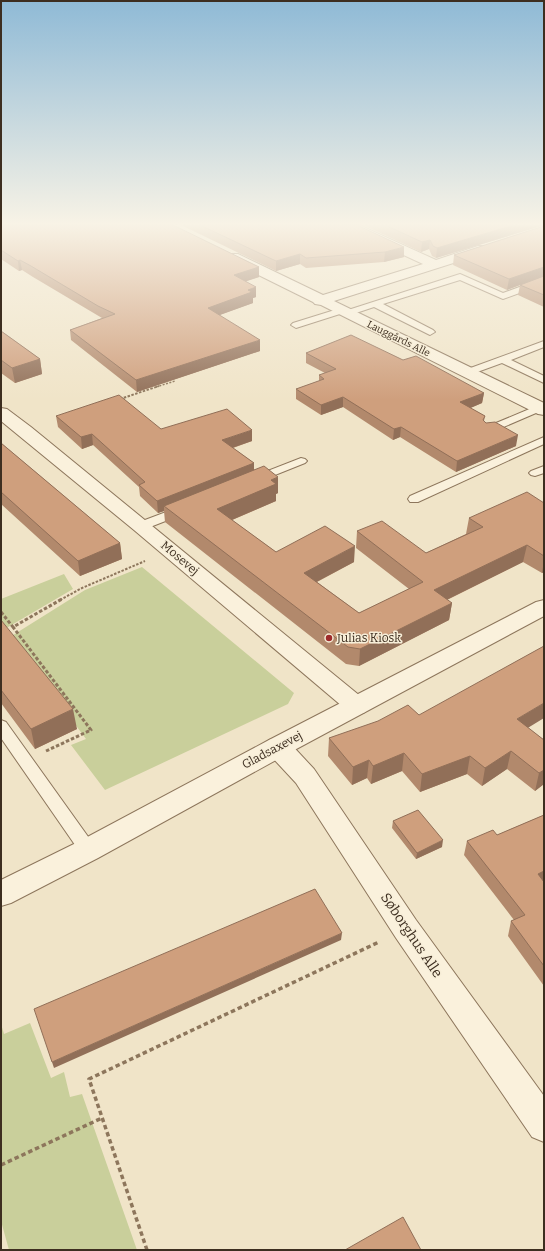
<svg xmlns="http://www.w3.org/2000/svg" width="545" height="1251" viewBox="0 0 545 1251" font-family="Bitter,serif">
  <rect width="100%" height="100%" fill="#f0e4c8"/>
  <path fill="#c9cf9b" d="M 142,567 L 294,693 L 288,704 L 105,790 L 71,745 L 86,739 L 10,637 L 85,590 Z
    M 64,574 L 73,589 L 3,630 L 1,628 L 1,599 Z
    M 30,1023 L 51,1078 L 64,1072 L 70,1097 L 82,1094 L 137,1250 L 9,1250 L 1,1221 L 1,1024 L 4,1034 Z"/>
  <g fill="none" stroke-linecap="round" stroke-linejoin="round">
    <g stroke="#8d765c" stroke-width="2">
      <path id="service" d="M 460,274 L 503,293 L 544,278 L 544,284 L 503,299 L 460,280 L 383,304 L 433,330 L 435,332 L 430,335 L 374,307 L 347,316 L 343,313 L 296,328 L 291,325 L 293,323 L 338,309 L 341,308 L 345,311 Z
        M 544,341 L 544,347 L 511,360 L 544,376 L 544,383 L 502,363 L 469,375 L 464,372 L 465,370 Z
        M 539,405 L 544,408 L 543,410 L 492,432 L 484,432 L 483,430 L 484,428 Z
        M 544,437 L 544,444 L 418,502 L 410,502 L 408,499 L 410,496 Z
        M 301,458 L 305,459 L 307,461 L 305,463 L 260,481 L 252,481 L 250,479 L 252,477 Z
        M 544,466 L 544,473 L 535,476 L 531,475 L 529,473 L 531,471 Z
        M 182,506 L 186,507 L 188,510 L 186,513 L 145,529 L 137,529 L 135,526 L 137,523 Z
        M 1,720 L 6,722 L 94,845 L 97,850 L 94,855 L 88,857 L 82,855 L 1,738 Z"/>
    </g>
    <g stroke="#8d765c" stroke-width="2">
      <path id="minor" d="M 343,225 L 359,225 L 436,260 L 478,246 L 488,246 L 489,249 L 488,252 L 334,301 L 544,403 L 544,415 L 538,414 L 321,305 L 315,304 L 313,302 L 228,260 L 226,257 L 228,254 L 238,254 L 323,295 L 423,264 L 345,228 Z
        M 1,408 L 7,409 L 31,427 L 365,700 L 369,706 L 365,712 L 357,715 L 349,712 L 134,530 L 1,421 Z
        M 278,738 L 287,740 L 314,769 L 416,920 L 544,1096 L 544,1142 L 532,1137 L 396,938 L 296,783 L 269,754 L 266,747 L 269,740 Z"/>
    </g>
    <g stroke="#8d765c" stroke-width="2">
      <path id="tertiary" d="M 544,600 L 544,616 L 287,754 L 98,858 L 11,903 L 1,906 L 1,880 L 78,842 L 269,740 L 536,602 Z"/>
    </g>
    <path stroke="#8d765c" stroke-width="1.5" stroke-dasharray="2 1.5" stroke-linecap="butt" d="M 156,387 L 175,381"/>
    <path stroke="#8d765c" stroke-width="2" stroke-dasharray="2.5 1.5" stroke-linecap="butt" d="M 120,399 L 159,386
      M 60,600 L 82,588 L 145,561"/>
    <path stroke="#8d765c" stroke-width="3" stroke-dasharray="3.5 2" stroke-linecap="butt" d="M 1,612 L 13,627
      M 46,751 L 91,730 L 13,627 L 62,599"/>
    <path stroke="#8d765c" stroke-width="3.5" stroke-dasharray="4.5 3" stroke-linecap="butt" d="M 1,1165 L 102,1118
      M 147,1250 L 89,1079 L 379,942"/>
    <use href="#service" fill="#faf1dc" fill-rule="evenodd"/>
    <use href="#minor" fill="#faf1dc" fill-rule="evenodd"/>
    <use href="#tertiary" fill="#faf1dc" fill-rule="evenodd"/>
  </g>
  <path fill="#b2896c" d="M 1,225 L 259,267 L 259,277 L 246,281 L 256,297 L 253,298 L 253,303 L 219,315 L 260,351 L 137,392 L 71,340 L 70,330 L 102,318 L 33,277 L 22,270 L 19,271 L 1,259 Z
    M 181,225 L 357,225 L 404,257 L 384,262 L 306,268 L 300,264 L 276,271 Z
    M 363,225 L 544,225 L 436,258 L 432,256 L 429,249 L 421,252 Z
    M 544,226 L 544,307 L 518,295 L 520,285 L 507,290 L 453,265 L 454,255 Z
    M 1,331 L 40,359 L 42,374 L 15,383 L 1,373 Z
    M 306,353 L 403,360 L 484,393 L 482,403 L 470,408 L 485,416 L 484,421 L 486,423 L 516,446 L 456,472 L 400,437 L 393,440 L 343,407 L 321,415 L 296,399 L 296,389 L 319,381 L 319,375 L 325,373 L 306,363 Z
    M 56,416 L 252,441 L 233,448 L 254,463 L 254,469 L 278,493 L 276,494 L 276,501 L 232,520 L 276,552 L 354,562 L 317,582 L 359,613 L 409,589 L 356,548 L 357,531 L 426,553 L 466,534 L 469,518 L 544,503 L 544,572 L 542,573 L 523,562 L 447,600 L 452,603 L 449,620 L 359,666 L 346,664 L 165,522 L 164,511 L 158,513 L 140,496 L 139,487 L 93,445 L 82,449 L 58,427 Z
    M 1,443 L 120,543 L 122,559 L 80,576 L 1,504 Z
    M 1,620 L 77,729 L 35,749 L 1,703 Z
    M 419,715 L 528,728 L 544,740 L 544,784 L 535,791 L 507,769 L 482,786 L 467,774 L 420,792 L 402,771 L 371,784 L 367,778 L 352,785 L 328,756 L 329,738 Z
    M 544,815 L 544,986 L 508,936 L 511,921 L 514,920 L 464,855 L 467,841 L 497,835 Z
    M 393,821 L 442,847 L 416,859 L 392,828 Z"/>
  <path fill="#916f58" d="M 514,225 L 544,225 L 436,258 L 437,248 Z
    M 430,240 L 429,249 L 421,252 L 422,242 Z
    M 404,247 L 404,257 L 384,262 L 385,252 Z
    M 300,254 L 300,264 L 276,271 L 276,261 Z
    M 20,260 L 22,270 L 19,271 L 18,261 Z
    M 259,267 L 259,277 L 235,285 L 234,275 Z
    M 544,267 L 544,277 L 520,285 L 507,290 L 509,279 Z
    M 256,287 L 256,297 L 253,298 L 253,303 L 209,319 L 208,308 L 248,290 Z
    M 260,340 L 260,351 L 137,392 L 136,380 Z
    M 40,359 L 42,374 L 15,383 L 12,368 Z
    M 484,393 L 482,403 L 459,413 L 460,402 Z
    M 343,397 L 343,407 L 321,415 L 321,405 Z
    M 401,427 L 400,437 L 393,440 L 394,429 Z
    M 252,430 L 252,441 L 223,451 L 222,440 Z
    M 92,434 L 93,445 L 82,449 L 81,437 Z
    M 518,435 L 516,446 L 456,472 L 457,461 Z
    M 254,463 L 254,475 L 164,506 L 164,511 L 158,513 L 157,501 Z
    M 278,477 L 278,493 L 276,494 L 276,501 L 218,526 L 217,509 L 271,480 Z
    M 120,543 L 122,559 L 80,576 L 78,561 Z
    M 527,545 L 523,562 L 432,607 L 434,590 Z
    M 355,546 L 354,562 L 303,589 L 304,573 Z
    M 544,561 L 544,572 L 542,573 Z
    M 452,603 L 449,620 L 359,666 L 360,649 Z
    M 544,703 L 544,718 L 513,737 L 517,719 Z
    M 73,709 L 77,729 L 35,749 L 31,729 Z
    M 511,751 L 507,769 L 482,786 L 485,768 Z
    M 404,753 L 402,771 L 371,784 L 373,766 Z
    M 470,756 L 467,774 L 420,792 L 422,774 Z
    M 369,760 L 367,778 L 352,785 L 353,767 Z
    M 544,770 L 544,784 L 535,791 L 539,773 Z
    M 443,840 L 442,847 L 416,859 L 417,853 Z
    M 544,871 L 544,884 L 538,874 Z
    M 342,933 L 341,940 L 54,1068 L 52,1062 Z"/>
  <path fill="#cf9f7d" stroke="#916f58" d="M 1,225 L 173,225 L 259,267 L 234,275 L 256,287 L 248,290 L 252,292 L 208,308 L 260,340 L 136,380 L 70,330 L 115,314 L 98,306 L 31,266 L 20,260 L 18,261 L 1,250 Z
    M 200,225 L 357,225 L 404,247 L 385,252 L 306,258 L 300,254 L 276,261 Z
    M 385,225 L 514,225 L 437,248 L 433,246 L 430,240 L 422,242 Z
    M 544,226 L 544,267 L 509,279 L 454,255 Z
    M 544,276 L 544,295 L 520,285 Z
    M 1,331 L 40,359 L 12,368 L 1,360 Z
    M 351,335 L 403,360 L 416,356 L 484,393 L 460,402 L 485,416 L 483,420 L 486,423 L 495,422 L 518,435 L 457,461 L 401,427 L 394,429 L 343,397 L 321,405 L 296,389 L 324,379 L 319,375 L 336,369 L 306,353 Z
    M 119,395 L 161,429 L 227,409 L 252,430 L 222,440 L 254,463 L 157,501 L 139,485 L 145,482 L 92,434 L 81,437 L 56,416 Z
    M 1,443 L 120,543 L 78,561 L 1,492 Z
    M 264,466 L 278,477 L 271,480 L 276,484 L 217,509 L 276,552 L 325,526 L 355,546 L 304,573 L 359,613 L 423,582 L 357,531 L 382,521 L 426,553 L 483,527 L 469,518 L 527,492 L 544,503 L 544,556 L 527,545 L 434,590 L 452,603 L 360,649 L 348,647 L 164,506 Z
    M 1,620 L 73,709 L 31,729 L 1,690 Z
    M 544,646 L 544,703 L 517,719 L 544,740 L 544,770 L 539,773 L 511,751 L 485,768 L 470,756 L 422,774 L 404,753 L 373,766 L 369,760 L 353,767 L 329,738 L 378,721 L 408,705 L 419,715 Z
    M 418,810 L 443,840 L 417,853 L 393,821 Z
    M 544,815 L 544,871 L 538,874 L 544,882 L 544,966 L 511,921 L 525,915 L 467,841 L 493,830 L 497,835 Z
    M 315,889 L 342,933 L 52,1062 L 34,1009 Z
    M 403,1217 L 421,1250 L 345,1250 Z"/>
  <linearGradient id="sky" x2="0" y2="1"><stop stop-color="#8fbad6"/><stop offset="0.56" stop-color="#f8f3e6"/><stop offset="1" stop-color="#f8f3e6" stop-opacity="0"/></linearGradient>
  <rect width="545" height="400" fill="url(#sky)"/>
  <circle fill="#9e2a2b" stroke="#f7eed8" stroke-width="1.5" cx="329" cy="638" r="4"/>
  <g text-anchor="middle" stroke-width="3" stroke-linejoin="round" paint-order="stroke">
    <g font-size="10" fill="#3d2e20" stroke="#f7eed8">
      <text transform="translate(399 338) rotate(26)" y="4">Lauggårds Alle</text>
    </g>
    <g font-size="12" fill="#3d2e20" stroke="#f7eed8">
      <text transform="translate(180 558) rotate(40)" y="4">Mosevej</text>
      <text transform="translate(272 750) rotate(-28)" y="4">Gladsaxevej</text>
    </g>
    <g font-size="12" fill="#3d2e20" stroke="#f7eed8" text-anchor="start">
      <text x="337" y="642">Julias Kiosk</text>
    </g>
    <g font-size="14" fill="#3d2e20" stroke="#f7eed8">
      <text transform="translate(412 935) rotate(56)" y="5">Søborghus Alle</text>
    </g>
  </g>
  <rect width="545" height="1251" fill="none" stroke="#3d2e20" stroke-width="4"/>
</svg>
